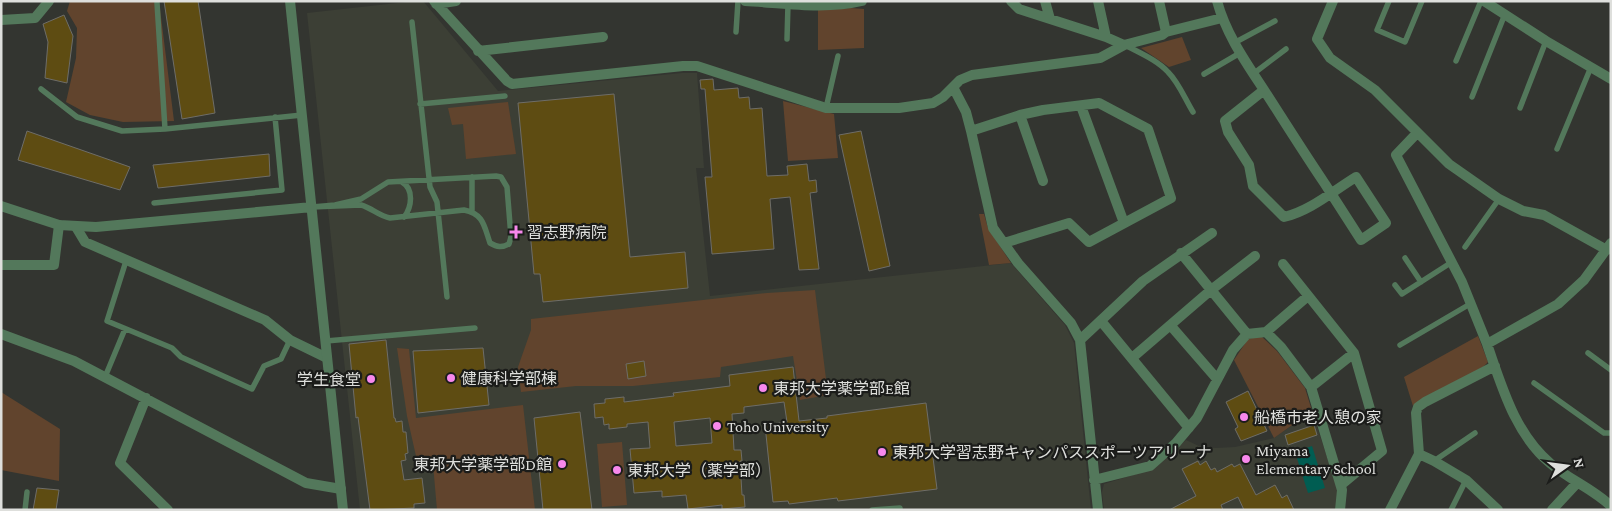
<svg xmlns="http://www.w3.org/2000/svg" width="1612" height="511" viewBox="0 0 1612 511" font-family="'Crimson Pro','Noto Sans JP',serif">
  <rect width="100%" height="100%" fill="#333530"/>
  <path fill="#3c3f35" d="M 415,1 L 423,1 L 498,91 L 682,73 L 697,73 L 704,168 L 696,168 L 710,296 L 1011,263 L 1065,325 L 1074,343 L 1091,510 L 360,510 L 307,13 Z
    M 1312,411 L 1338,491 L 1336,510 L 1104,510 L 1102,492 L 1104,484 L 1152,469 L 1186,440 L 1201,447 L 1216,448 L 1235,447 L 1274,438 Z"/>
  <path fill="#61442d" d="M 70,1 L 159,1 L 174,121 L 123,122 L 90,115 L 66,102 L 76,58 L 77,28 L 67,11 Z
    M 850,8 L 864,9 L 864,48 L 818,50 L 818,10 Z
    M 1182,37 L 1191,60 L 1169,67 L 1141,48 Z
    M 783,101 L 834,114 L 838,158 L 788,161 Z
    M 508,102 L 516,154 L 466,159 L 463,124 L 452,125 L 448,108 Z
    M 979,214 L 984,214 L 988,228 L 1011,263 L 989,265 Z
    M 815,290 L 828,395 L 800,400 L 793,356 L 721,367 L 720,377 L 633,386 L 576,386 L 521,392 L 518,367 L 531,330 L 531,319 L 767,293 Z
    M 1261,336 L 1277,351 L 1305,388 L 1312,411 L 1274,438 L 1234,360 L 1248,339 Z
    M 1478,336 L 1488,362 L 1483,367 L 1413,406 L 1404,377 Z
    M 397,348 L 409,349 L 416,418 L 523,405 L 535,510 L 437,510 L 433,464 L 418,465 L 407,416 Z
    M 1,392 L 60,429 L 59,481 L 1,470 Z
    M 622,442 L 627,505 L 602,507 L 597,444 Z"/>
  <path fill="#005d52" d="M 1312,446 L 1325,488 L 1308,493 L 1295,452 Z"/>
  <path fill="#5e4c12" stroke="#6e6d68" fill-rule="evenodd" d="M 164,1 L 198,1 L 215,113 L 182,119 Z
    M 64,15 L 73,36 L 67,83 L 45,78 L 48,42 L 43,24 Z
    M 713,79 L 714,90 L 738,88 L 739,98 L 749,97 L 750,109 L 762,108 L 767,176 L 788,175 L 787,166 L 807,164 L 809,181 L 816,180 L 817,192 L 810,193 L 819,269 L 799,270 L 790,197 L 770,199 L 774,249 L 712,254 L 705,177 L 712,177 L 705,89 L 701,89 L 700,80 Z
    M 614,94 L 630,257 L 685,252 L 688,288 L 543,302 L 540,274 L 534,274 L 518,103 Z
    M 27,131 L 130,167 L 120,190 L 18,160 Z
    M 861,131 L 890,266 L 869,271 L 839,135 Z
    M 269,154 L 270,176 L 158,188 L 153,165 Z
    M 386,340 L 394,418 L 395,418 L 396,422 L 402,421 L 403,432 L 406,432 L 408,453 L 405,454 L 406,460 L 401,461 L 404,480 L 422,478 L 425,503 L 414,504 L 414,508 L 370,510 L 358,417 L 356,418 L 349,344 Z
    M 483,348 L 489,405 L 418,413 L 413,351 Z
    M 644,361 L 646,376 L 628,379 L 626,364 Z
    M 793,367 L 799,421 L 827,418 L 827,416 L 926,403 L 937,489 L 838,501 L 837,498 L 789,504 L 788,501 L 773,502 L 765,425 L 787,422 L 784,402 L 744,407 L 744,413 L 732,414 L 734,450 L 741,450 L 742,461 L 740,461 L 742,495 L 744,495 L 745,507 L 722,509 L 722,505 L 688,509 L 686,495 L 662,497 L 662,491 L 634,493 L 630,449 L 650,448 L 648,422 L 627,424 L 627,427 L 609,429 L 609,424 L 604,425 L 603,417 L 595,418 L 594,404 L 605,403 L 605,399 L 624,397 L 624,402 L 674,396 L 673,393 L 730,386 L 729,375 ZM 710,418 L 712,443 L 676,446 L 674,422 Z
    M 1248,391 L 1267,431 L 1241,441 L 1235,429 L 1238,427 L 1226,402 Z
    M 580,412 L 592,510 L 543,510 L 534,418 Z
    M 1314,425 L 1317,435 L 1288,445 L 1285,435 Z
    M 1198,461 L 1200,465 L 1206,461 L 1211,470 L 1215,468 L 1217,472 L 1232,464 L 1234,467 L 1240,464 L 1256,495 L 1275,485 L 1282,498 L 1287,495 L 1294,510 L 1244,510 L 1238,497 L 1221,505 L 1223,510 L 1169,510 L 1196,496 L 1182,469 Z
    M 37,488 L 59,490 L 56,510 L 33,510 Z"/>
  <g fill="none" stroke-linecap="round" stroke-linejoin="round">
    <path stroke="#53785b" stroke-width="5.5" d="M 1389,1 L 1377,30 L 1405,42 L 1422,1
      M 157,3 L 165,129
      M 412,22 L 430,187 L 437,202 L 447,297
      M 736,32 L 738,1
      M 787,39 L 788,4
      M 1234,43 L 1275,21
      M 1125,45 C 1140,53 1157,60 1168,72 C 1179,83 1185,99 1193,112
      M 1456,61 L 1481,1
      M 1204,74 L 1240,53
      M 1253,74 L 1286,49
      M 41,89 L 77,117 L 122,131 L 165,129 L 302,115
      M 1472,97 L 1505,14
      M 420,104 L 505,96
      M 826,108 L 838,56
      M 1520,108 L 1546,41
      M 1557,149 L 1591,67
      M 496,176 L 501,177 L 507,187 L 511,237 L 509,244 C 502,248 497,247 490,243 C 484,226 484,214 464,210 L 390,218 C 379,216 372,208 361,205 L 312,207 L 335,205 L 361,199 L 388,182 Z
      M 472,177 L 472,211
      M 402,182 C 414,189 412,207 404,217
      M 154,203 L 282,190 L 275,117
      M 1465,247 L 1499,199
      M 1405,258 L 1421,282
      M 126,261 L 107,321 L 172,348 L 181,357 L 252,389 L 264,366 L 281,359 L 290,340
      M 1395,285 L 1402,294 L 1452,262
      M 326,341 L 475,328
      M 1400,345 L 1470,304
      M 1588,353 L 1611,370
      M 105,377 L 125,329
      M 1534,383 L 1604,433 L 1611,433
      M 1434,461 L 1475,433
      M 25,510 L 27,492
      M 872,510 L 900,508 L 900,510
      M 1451,510 L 1466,480"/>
    <path stroke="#53785b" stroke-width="10" d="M 434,1 L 507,81 L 512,84 L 683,66 L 697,66 L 826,108 L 899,108 L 933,103 L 943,97 L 960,80 L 972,75 L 1100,58 L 1124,45 L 1162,35 L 1166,32 L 1159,1
      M 745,1 C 784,3 824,10 862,1
      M 1011,1 L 1019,9 L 1106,37 L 1124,45
      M 1045,1 L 1050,19
      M 1098,1 L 1106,37
      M 1217,1 C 1226,34 1245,61 1264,90 C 1284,121 1304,153 1325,184 L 1361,240 L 1386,223 L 1356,177 C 1333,191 1310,211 1284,217 L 1253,186 L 1249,165 L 1228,132 L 1225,121 L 1264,90
      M 1333,1 L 1317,39 L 1330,58 L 1375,90 L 1449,164 L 1499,199 L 1523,211 L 1544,215 L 1607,250
      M 1484,1 L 1546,41 L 1611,79
      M 436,4 L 456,1
      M 1,20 L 35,18 L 49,1
      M 1166,32 L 1222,18
      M 478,51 L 603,37
      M 953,87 L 966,112 L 971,131 L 993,228 L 1018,263 L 1071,323 L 1080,340 L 1098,510
      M 1081,106 L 1124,223
      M 1020,115 L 1043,181
      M 971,131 L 1020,115 L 1043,110 L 1099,103 L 1148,129 L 1171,198 L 1089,242 L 1069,223 L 1004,243
      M 1417,133 L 1396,155 L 1462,282 L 1487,344
      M 76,227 L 85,242 L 265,320 L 290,340 L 327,358
      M 1611,243 L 1584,280 L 1558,304 L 1487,344 C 1502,387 1515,434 1551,464 C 1570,480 1593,489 1611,506
      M 1181,253 L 1247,334
      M 1283,264 L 1354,353 L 1382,451 L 1341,485
      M 1,265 L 54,265 L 59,225
      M 1101,321 L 1189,428
      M 1171,326 L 1217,379
      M 1266,332 L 1308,296
      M 1,334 L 74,361 L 306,483 L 341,489
      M 1080,340 L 1143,281 L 1212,233
      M 1132,358 L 1211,290 L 1255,256
      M 1311,387 L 1354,353
      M 146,398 L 120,463 L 168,510
      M 1419,454 L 1434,461 L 1466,480 L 1498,510
      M 1094,480 L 1150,466 L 1176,443 L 1197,418 L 1233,350 L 1247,334 L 1266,332 L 1281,347 L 1311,387 L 1342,490 L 1340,510
      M 1390,510 L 1419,454 L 1416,413 L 1418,407 L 1425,402 L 1495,366
      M 1552,510 L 1577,483"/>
    <path stroke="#53785b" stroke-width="10" d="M 290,1 L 343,510
      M 1,206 L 59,225 L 96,227 L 312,207"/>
  </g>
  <g fill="#f788ec" stroke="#1b1c1a" stroke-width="2">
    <path d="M513.5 224.5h5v5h5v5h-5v5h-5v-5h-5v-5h5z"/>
    <circle cx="451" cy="378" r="5"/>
    <circle cx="371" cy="379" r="5"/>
    <circle cx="763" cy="388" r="5"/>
    <circle cx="1244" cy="417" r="5"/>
    <circle cx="717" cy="426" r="5"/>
    <circle cx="882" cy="452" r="5"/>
    <circle cx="1246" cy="459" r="5"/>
    <circle cx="562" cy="464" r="5"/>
    <circle cx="617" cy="470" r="5"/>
  </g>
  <g text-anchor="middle" stroke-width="4.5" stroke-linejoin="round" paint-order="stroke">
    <g font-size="16" fill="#dedfdc" stroke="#1b1c1a" text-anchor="start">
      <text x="527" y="238">習志野病院</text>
      <text x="461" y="384">健康科学部棟</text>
      <text x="361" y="385" text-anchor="end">学生食堂</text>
      <text x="773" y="394">東邦大学薬学部E館</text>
      <text x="1254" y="423">船橋市老人憩の家</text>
      <text x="727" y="432">Toho University</text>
      <text x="1256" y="456">Miyama<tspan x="1256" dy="18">Elementary School</tspan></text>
      <text x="892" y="458">東邦大学習志野キャンパススポーツアリーナ</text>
      <text x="552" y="470" text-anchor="end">東邦大学薬学部D館</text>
      <text x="627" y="476">東邦大学（薬学部）</text>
    </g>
  </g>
  <rect width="1612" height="511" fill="none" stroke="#dedfdc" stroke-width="5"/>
  <g transform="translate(1567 466) rotate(76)" stroke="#1b1c1a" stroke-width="4" paint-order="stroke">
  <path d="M0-4L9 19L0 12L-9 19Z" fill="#dedfdc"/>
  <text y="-8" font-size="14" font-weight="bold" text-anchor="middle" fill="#dedfdc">N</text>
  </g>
</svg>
